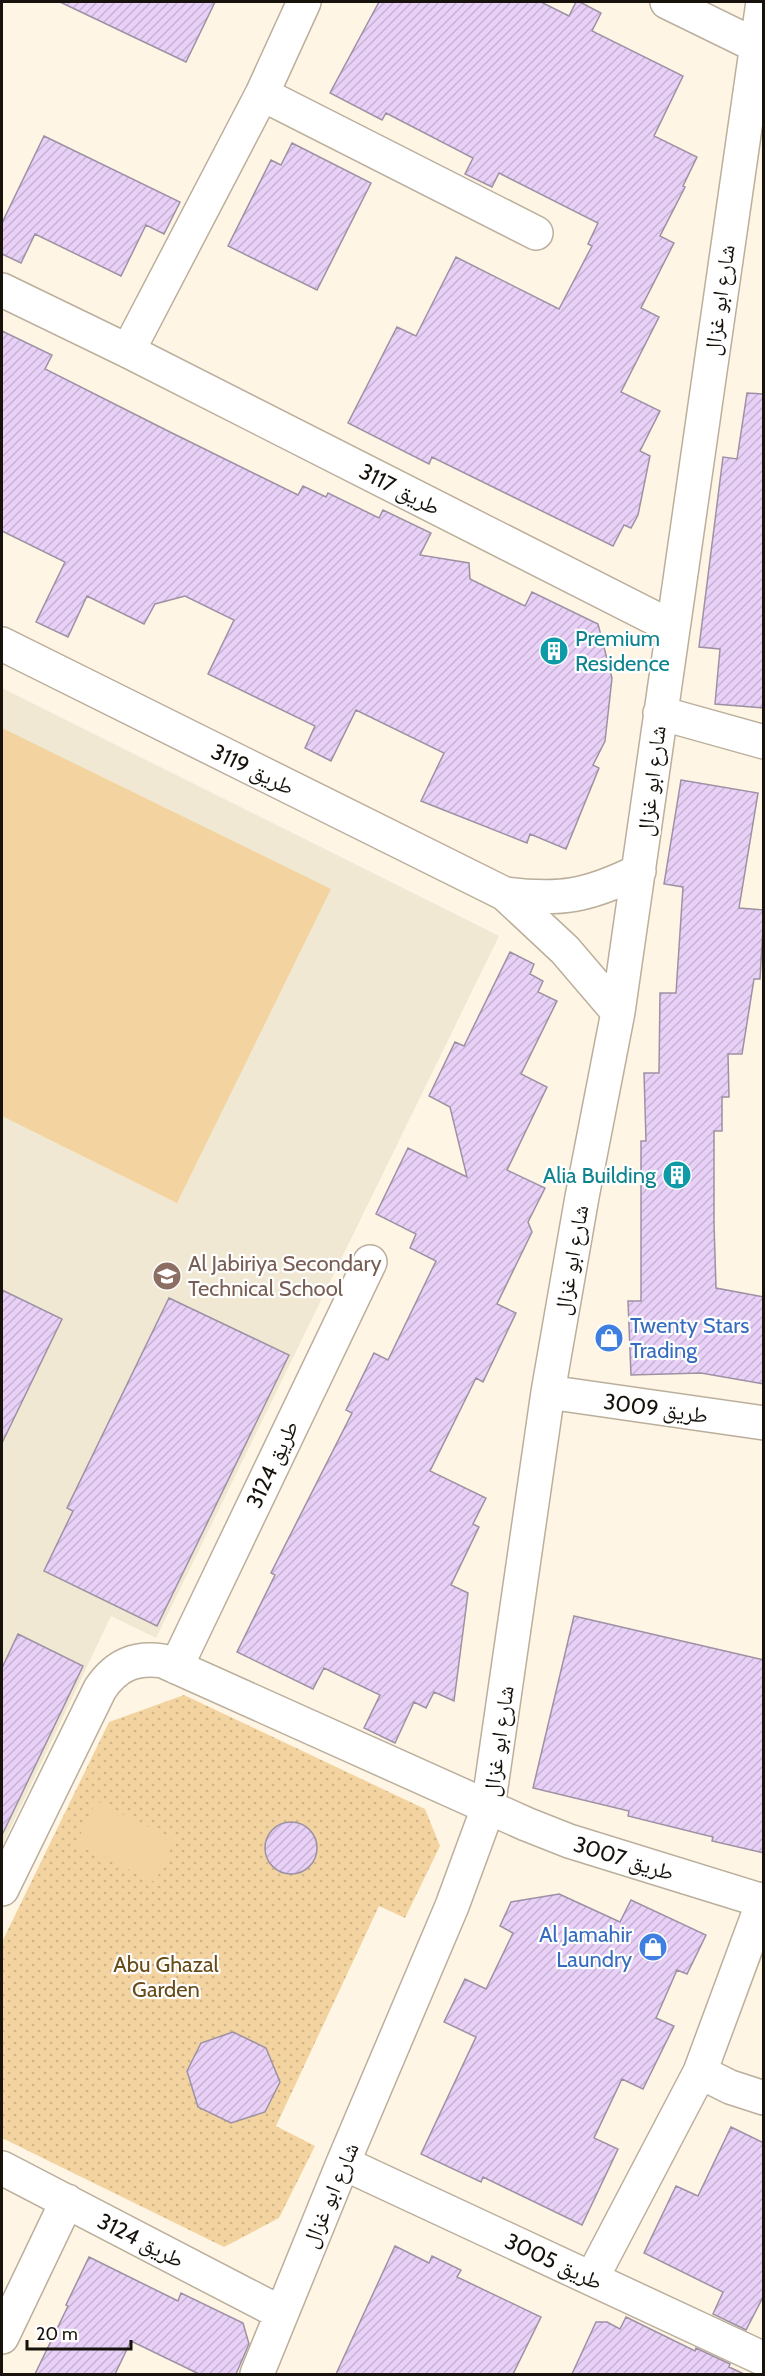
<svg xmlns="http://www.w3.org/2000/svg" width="765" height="2376" viewBox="0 0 765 2376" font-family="Cabin,'Noto Naskh Arabic',sans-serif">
  <defs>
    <pattern id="garden-dots" width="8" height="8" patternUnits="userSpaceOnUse" patternTransform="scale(1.5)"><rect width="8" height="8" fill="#f3d4a0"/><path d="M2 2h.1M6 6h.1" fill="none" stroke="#d0b589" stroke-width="1.8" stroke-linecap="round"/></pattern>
    <pattern id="building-hatch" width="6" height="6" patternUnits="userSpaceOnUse" patternTransform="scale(1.5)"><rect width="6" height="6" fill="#e8d0f7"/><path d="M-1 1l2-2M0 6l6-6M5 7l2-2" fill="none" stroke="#c6b2d3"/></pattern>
  </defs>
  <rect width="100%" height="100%" fill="#fff5e5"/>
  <path fill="#f0e8d2" d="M 2,688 L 499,936 L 156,1638 L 111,1616 L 2,1846 Z"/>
  <path fill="url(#garden-dots)" d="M 184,1695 L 425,1809 L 440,1846 L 405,1918 L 379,1906 L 276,2126 L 315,2146 L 279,2218 L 224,2247 L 2,2138 L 2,1942 L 109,1722 Z"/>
  <path fill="#f3d4a0" d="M 2,728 L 331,889 L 177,1203 L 2,1116 Z
    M 96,1801 L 175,1840 L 155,1882 L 76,1844 Z"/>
  <path fill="url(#building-hatch)" stroke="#9d91a4" stroke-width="1.5" d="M 60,2 L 215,2 L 186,62 Z
    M 379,2 L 541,2 L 569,16 L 576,2 L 580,2 L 601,13 L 592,31 L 683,76 L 654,136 L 697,157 L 683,186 L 685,187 L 660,236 L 674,243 L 641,308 L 659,317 L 621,392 L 660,411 L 640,451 L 650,456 L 638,515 L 631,528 L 624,525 L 613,546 L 432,457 L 429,464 L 348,423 L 397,327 L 416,336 L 456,257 L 559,309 L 592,246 L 588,244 L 598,223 L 499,173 L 492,187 L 465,174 L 473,158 L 386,113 L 382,120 L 330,93 Z
    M 44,136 L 180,202 L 164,234 L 146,225 L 121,276 L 35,234 L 21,263 L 2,254 L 2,223 Z
    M 292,143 L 371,183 L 317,290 L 228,246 L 271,160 L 281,165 Z
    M 2,331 L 52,355 L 45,369 L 170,432 L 298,495 L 303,486 L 326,497 L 328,493 L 379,518 L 383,510 L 431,533 L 420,555 L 469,563 L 470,579 L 525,606 L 532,592 L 598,624 L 612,678 L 605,741 L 593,765 L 599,768 L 566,849 L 530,834 L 527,843 L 421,801 L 444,753 L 356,710 L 331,761 L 305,748 L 315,726 L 208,674 L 234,620 L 185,596 L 155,604 L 144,624 L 87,596 L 68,637 L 36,622 L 65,562 L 2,531 Z
    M 747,393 L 764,394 L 764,708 L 715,704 L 720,649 L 699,647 L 723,457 L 737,459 Z
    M 681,780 L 758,793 L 739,908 L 764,910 L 760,979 L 754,979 L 742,1054 L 728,1054 L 729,1097 L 722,1097 L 722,1131 L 714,1131 L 714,1223 L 716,1288 L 764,1297 L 764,1384 L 701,1373 L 631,1375 L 628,1301 L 641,1301 L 641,1141 L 646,1141 L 644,1073 L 659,1073 L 660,993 L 676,993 L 683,887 L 664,884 Z
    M 510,952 L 534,964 L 530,974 L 543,981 L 538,992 L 557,1001 L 521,1074 L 547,1087 L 507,1170 L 545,1188 L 528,1222 L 532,1232 L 497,1304 L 516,1313 L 483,1382 L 476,1378 L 430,1471 L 486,1498 L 473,1524 L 479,1527 L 451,1585 L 468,1593 L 454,1701 L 434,1692 L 426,1708 L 414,1702 L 395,1743 L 364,1728 L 380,1695 L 324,1668 L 313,1689 L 237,1652 L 275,1575 L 271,1573 L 352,1413 L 346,1410 L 374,1353 L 388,1360 L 436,1261 L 410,1248 L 416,1234 L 376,1214 L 408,1148 L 467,1177 L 450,1107 L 429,1096 L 455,1042 L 464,1046 Z
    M 2,1290 L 62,1319 L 2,1443 Z
    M 169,1298 L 289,1355 L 157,1626 L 44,1571 L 73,1511 L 67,1508 Z
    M 574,1616 L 764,1660 L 764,1853 L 712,1841 L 713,1837 L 628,1816 L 629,1811 L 533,1788 Z
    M 18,1634 L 83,1666 L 2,1835 L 2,1668 Z
    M265 1848a26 26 0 1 1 52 0a26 26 0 1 1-52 0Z
    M 559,1894 L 620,1922 L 631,1900 L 706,1935 L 687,1974 L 677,1970 L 656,2018 L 674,2026 L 643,2089 L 622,2079 L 594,2138 L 618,2149 L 582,2225 L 483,2177 L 481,2182 L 421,2154 L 476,2037 L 444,2022 L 465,1979 L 486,1989 L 513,1933 L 500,1926 L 511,1902 Z
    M 233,2032 L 266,2048 L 280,2082 L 265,2112 L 231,2123 L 198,2107 L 187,2071 L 201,2043 Z
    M 731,2127 L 764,2143 L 764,2295 L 746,2330 L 713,2314 L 723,2292 L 644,2253 L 676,2186 L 698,2196 Z
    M 395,2246 L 429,2263 L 432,2256 L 461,2270 L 457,2277 L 541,2317 L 513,2374 L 336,2374 Z
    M 89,2257 L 178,2301 L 181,2293 L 243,2323 L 249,2344 L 236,2374 L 199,2374 L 131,2341 L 115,2374 L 35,2374 L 68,2306 L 66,2305 Z
    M 626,2317 L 695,2351 L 696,2348 L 730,2364 L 729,2367 L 744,2374 L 572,2374 L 596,2322 L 607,2322 L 620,2329 Z"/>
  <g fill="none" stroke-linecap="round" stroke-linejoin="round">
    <g stroke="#bbaf9c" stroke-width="36">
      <path id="minor" d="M 667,2 L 755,45
        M 262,94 L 536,233
        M 2,290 L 128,351 L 672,627
        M 128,351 L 262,94 L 304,2
        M 2,644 L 505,894 L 565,950 L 618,1012
        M 660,713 L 764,742
        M 505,894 C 561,901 588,896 639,871
        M 548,1392 L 764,1423
        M 176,1667 L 370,1262
        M 2,1889 L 100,1689 C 116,1665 135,1657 163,1661 L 526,1824 L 569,1841 L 763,1901
        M 700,2072 L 730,2087 L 764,2098
        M 343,2163 L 764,2359
        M 2,2168 L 281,2313
        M 592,2278 L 700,2072 L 764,1899
        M 2,2337 L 67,2201
        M 257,2374 L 343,2163 L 452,1906 L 488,1808 L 548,1392 L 582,1197 L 618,1012 L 763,2"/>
    </g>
    <use href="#minor" stroke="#fff" stroke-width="33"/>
  </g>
  <defs>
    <g id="building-disc" transform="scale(1.5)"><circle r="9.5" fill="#0f9aa8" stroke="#fff"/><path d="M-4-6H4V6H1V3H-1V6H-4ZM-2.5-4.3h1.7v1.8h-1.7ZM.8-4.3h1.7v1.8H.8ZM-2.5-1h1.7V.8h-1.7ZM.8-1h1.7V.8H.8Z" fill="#fff"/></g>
    <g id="school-disc" transform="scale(1.5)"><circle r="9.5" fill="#8d6e63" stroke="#fff"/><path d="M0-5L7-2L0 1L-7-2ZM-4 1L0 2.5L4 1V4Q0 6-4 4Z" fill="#fff"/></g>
    <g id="shop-disc" transform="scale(1.5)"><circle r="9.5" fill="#3f7fe0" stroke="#fff"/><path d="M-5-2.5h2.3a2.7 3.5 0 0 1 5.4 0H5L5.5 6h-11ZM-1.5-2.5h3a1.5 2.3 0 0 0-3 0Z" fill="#fff"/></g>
  </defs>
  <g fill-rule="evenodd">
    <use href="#building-disc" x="554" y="651"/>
    <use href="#building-disc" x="677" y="1175"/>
    <use href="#school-disc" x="167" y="1276"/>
    <use href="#shop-disc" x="609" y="1338"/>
    <use href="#shop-disc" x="653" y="1947"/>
  </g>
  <g text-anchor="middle" stroke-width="4.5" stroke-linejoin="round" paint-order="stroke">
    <g font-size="22" fill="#17130c" stroke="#fff">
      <text transform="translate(719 300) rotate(-82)" y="8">شارع ابو غزال</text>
      <text transform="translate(400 489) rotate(27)" y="8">طريق 3117</text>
      <text transform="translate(253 769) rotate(26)" y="8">طريق 3119</text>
      <text transform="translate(651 781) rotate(-83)" y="8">شارع ابو غزال</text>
      <text transform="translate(571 1260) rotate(-80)" y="8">شارع ابو غزال</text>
      <text transform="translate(656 1408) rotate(8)" y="8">طريق 3009</text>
      <text transform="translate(272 1464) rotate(-65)" y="8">طريق 3124</text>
      <text transform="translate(498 1741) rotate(-82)" y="8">شارع ابو غزال</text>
      <text transform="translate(624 1858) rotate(17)" y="8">طريق 3007</text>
      <text transform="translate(330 2195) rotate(-67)" y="8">شارع ابو غزال</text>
      <text transform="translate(141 2240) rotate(27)" y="8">طريق 3124</text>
      <text transform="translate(554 2261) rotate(25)" y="8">طريق 3005</text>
    </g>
    <g font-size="22" fill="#0d838f" stroke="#fff" text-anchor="start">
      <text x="575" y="646">Premium<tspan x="575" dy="25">Residence</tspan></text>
      <text x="656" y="1183" text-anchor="end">Alia Building</text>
    </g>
    <g font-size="22" fill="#785e54" stroke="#fff" text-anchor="start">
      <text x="188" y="1271">Al Jabiriya Secondary<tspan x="188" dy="25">Technical School</tspan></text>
    </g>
    <g font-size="22" fill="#366cbe" stroke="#fff" text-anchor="start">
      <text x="630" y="1333">Twenty Stars<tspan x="630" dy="25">Trading</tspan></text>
      <text x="632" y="1942" text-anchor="end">Al Jamahir<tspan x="632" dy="25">Laundry</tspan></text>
    </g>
    <g font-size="22" fill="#684c18" stroke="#fff">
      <text x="166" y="1972">Abu Ghazal<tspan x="166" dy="25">Garden</tspan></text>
    </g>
  </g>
  <rect width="765" height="2376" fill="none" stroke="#17130c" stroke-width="6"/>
  <path d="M27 2340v9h104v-9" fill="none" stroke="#17130c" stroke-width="3"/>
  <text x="36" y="2340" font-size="18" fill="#17130c" stroke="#ffffff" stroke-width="4.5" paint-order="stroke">20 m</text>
</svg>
